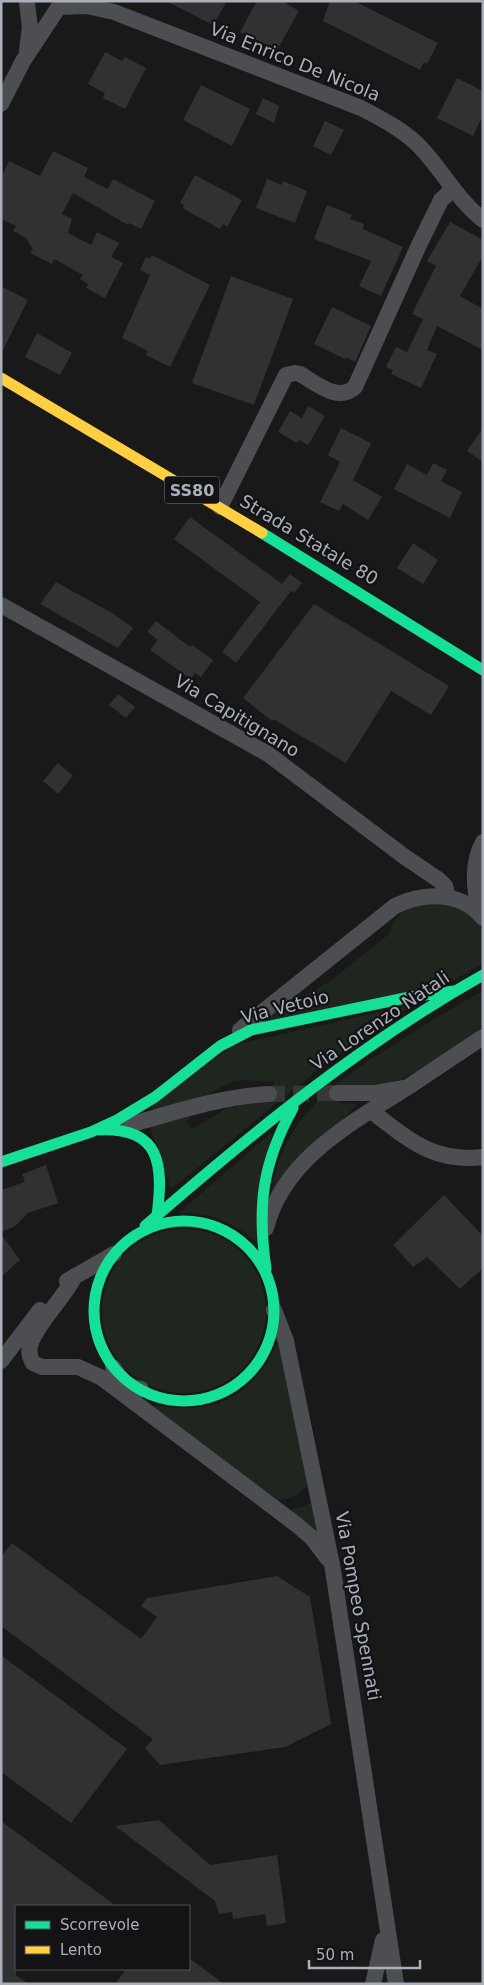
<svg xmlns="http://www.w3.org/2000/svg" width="484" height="1985" viewBox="0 0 484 1985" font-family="'DejaVu Sans',sans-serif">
  <rect width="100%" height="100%" fill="#191919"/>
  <path fill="#1e261f" d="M 428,903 C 449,903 472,907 482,929 C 484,938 483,954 483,964 L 446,984 L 260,1023 L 271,1014 L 329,982 L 388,935 L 395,920 L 403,911 Z
    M 483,991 L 483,1026 C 453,1047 421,1075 386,1084 C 371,1087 357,1086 343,1085 L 341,1103 L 357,1104 L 271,1201 C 276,1120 338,1079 401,1040 C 428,1023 455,1006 483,991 Z
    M 414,1004 L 326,1063 L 171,1189 L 150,1127 L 189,1116 L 190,1118 L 186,1121 L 192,1129 L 232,1105 L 234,1108 L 244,1102 L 273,1100 L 274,1082 L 242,1080 L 231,1082 L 200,1099 L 155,1114 L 151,1106 L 234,1045 Z
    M 272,1132 L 258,1244 C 234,1222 211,1212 179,1213 Z
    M102 1311a82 82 0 1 1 164 0a82 82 0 1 1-164 0Z
    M 279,1340 L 309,1481 C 303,1494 291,1499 277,1500 L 150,1405 C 214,1415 251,1401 279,1340 Z
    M 314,1500 L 321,1536 L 289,1510 L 305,1506 Z"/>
  <path fill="#313131" d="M 166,1 L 227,1 L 213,25 Z
    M 257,1 L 282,1 L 299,11 L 277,50 L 240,32 Z
    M 330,1 L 354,1 L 438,43 L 427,64 L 424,62 L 420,70 L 323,21 Z
    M 105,52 L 122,61 L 125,57 L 146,68 L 125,109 L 103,98 L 105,93 L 88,84 Z
    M 457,78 L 483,91 L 483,115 L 473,136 L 437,118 Z
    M 201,85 L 250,109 L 232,146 L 183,120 Z
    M 263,98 L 279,106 L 274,123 L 256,114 Z
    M 325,121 L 344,130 L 331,155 L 313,146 Z
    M 53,151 L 88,168 L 84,177 L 108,189 L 113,179 L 155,201 L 141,229 L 129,223 L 128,225 L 73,193 L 62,214 L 72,219 L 68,233 L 91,245 L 97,232 L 119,243 L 111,257 L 123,263 L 105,298 L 86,288 L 88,284 L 80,279 L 83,275 L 54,259 L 52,264 L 30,253 L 33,249 L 26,238 L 13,231 L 16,226 L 1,219 L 1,177 L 9,161 L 40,176 Z
    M 195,175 L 242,200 L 227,227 L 223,224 L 220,229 L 182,208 L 184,205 L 180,203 Z
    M 267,179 L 282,185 L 283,181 L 307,191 L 295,223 L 256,208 Z
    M 327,205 L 352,215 L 350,219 L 364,224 L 363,229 L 403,247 L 381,296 L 359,286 L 371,261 L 314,239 Z
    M 450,222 L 483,240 L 483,256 L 460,296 L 483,309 L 483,350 L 437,326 L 427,350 L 437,354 L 421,388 L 391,374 L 393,370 L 386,367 L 396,347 L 407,352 L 423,319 L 412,314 L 436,266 L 427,261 Z
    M 152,255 L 210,285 L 170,367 L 146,355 L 148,351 L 122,338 L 150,275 L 140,270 L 146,257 L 150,259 Z
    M 231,276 L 293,299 L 254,405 L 192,383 Z
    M 1,286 L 28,300 L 1,354 Z
    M 332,307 L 371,326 L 355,362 L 346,357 L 345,359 L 314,344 Z
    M 37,333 L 72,353 L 60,375 L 25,357 Z
    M 308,406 L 325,416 L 308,445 L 299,440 L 297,443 L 278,432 L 290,411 L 302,418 Z
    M 341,428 L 371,443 L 353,480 L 382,497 L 368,520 L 343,504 L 339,511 L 320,502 L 340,462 L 328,455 Z
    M 483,428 L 483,462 L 467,451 Z
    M 433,463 L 447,470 L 441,481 L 462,492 L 450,518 L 394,489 L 407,464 L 427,475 Z
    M 190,517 L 282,584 L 290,574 L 302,583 L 294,593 L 291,591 L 236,663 L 222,652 L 260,602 L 174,539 Z
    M 413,543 L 438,560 L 423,584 L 397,568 Z
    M 56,582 L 112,613 L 133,628 L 118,648 L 40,604 Z
    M 314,604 L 449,686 L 431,715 L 391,691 L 346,763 L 273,719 L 272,721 L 243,698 Z
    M 156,621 L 190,647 L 192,645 L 213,660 L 201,677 L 195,673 L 191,679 L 150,650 L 158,640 L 147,632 Z
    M 118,694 L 135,707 L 126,718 L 109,705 Z
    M 58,763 L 73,776 L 58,794 L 43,781 Z
    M 46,1165 L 58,1203 L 28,1213 L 14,1227 L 1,1232 L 1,1190 L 25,1182 L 22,1174 Z
    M 444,1195 L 483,1236 L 483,1268 L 460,1289 L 427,1257 L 413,1267 L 393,1245 Z
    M 1,1234 L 20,1260 L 1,1277 Z
    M 12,1543 L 141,1639 L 157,1617 L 141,1606 L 147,1598 L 277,1576 L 310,1597 L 331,1724 L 285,1747 L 160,1765 L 145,1748 L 153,1739 L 1,1626 L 1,1557 Z
    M 1,1655 L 127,1749 L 71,1823 L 1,1772 Z
    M 159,1820 L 210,1865 L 277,1855 L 286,1923 L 267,1926 L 265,1914 L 233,1919 L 232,1912 L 219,1914 L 215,1901 L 115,1826 Z
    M 1,1821 L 116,1906 L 16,1906 L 16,1975 L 28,1984 L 1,1984 Z
    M 189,1958 L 224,1984 L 115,1984 L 126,1969 L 189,1969 Z"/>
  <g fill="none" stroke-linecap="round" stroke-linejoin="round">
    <path stroke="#363739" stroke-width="16" stroke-dasharray="16 8" stroke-linecap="butt" d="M 269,1094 L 337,1093"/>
    <path stroke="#4d4e52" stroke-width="16" d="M 60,7 L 87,6 L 114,12 L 361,108 C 382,119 406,131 422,149 C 444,173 457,199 483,220
      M 27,50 L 30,27 L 27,3
      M 1,104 L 23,61 L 58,8
      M 220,507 L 286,375 L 295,373 L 300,374 C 316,383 338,403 355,387 L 419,245 L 441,200 L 452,190
      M 1,605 L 268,754 L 405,857 L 439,880 L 445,886 L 448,897
      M 481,916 C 474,892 471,864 483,842
      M 240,1030 L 395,906 C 424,892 461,891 483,918
      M 337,1093 L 375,1093 L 408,1087 L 483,1037
      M 371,1111 C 408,1139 433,1163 483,1157
      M 117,1128 C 168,1115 215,1097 269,1094
      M 266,1228 C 284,1158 352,1123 408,1087
      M 75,1276 C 63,1299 42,1318 32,1340 C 28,1348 29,1356 33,1363 L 42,1367 L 78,1367 L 111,1382 L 141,1389
      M 67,1281 L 114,1254
      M 274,1310 L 286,1341 L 333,1570 L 396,1984
      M 1,1361 L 40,1310
      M 113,1367 L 129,1391
      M 102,1378 L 297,1525 L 312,1538 L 328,1559
      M 373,1984 L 383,1940"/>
    <path stroke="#16e098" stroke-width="11" d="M 262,533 L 483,670
      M 99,1130 C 160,1127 164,1164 157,1215
      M 1,1162 L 91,1132 L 117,1120 L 155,1097 L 220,1046 L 251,1030 L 410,997 L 454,991
      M94 1311a90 90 0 1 1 180 0a90 90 0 1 1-180 0Z
      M 145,1226 C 252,1133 359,1045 483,975
      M 266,1269 C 257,1206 262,1164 293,1108"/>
    <path stroke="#ffcf43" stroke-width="11" d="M 1,378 L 262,533"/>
  </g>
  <g text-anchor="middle" stroke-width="4.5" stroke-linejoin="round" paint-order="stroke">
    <rect fill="#131315" stroke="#7d8188" stroke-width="1" x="164.5" y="476.5" width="55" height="27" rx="4"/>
    <g font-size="16" font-weight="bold" fill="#aab0ba">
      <text x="192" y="496">SS80</text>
    </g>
    <g font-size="18" fill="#aab0ba" stroke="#131315">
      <text transform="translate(295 62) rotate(22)" y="6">Via Enrico De Nicola</text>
      <text transform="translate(309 540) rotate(31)" y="6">Strada Statale 80</text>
      <text transform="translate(237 716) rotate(31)" y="6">Via Capitignano</text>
      <text transform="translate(285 1007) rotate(-14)" y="6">Via Vetoio</text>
      <text transform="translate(380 1021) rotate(-34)" y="6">Via Lorenzo Natali</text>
      <text transform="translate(358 1606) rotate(80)" y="6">Via Pompeo Spennati</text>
    </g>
  </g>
  <rect width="484" height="1985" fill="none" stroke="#aab0ba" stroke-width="5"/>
  <rect x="15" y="1905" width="175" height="65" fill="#131315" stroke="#4f5257"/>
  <rect x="25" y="1921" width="25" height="8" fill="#16e098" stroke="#4f5257"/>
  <text x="60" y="1930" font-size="15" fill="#aab0ba">Scorrevole</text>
  <rect x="25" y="1946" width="25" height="8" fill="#ffcf43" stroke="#4f5257"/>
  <text x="60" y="1955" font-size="15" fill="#aab0ba">Lento</text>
  <path d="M309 1960v8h111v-8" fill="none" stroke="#aab0ba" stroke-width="2.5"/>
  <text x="316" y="1960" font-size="15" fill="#aab0ba" stroke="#131315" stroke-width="4" paint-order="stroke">50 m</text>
</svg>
